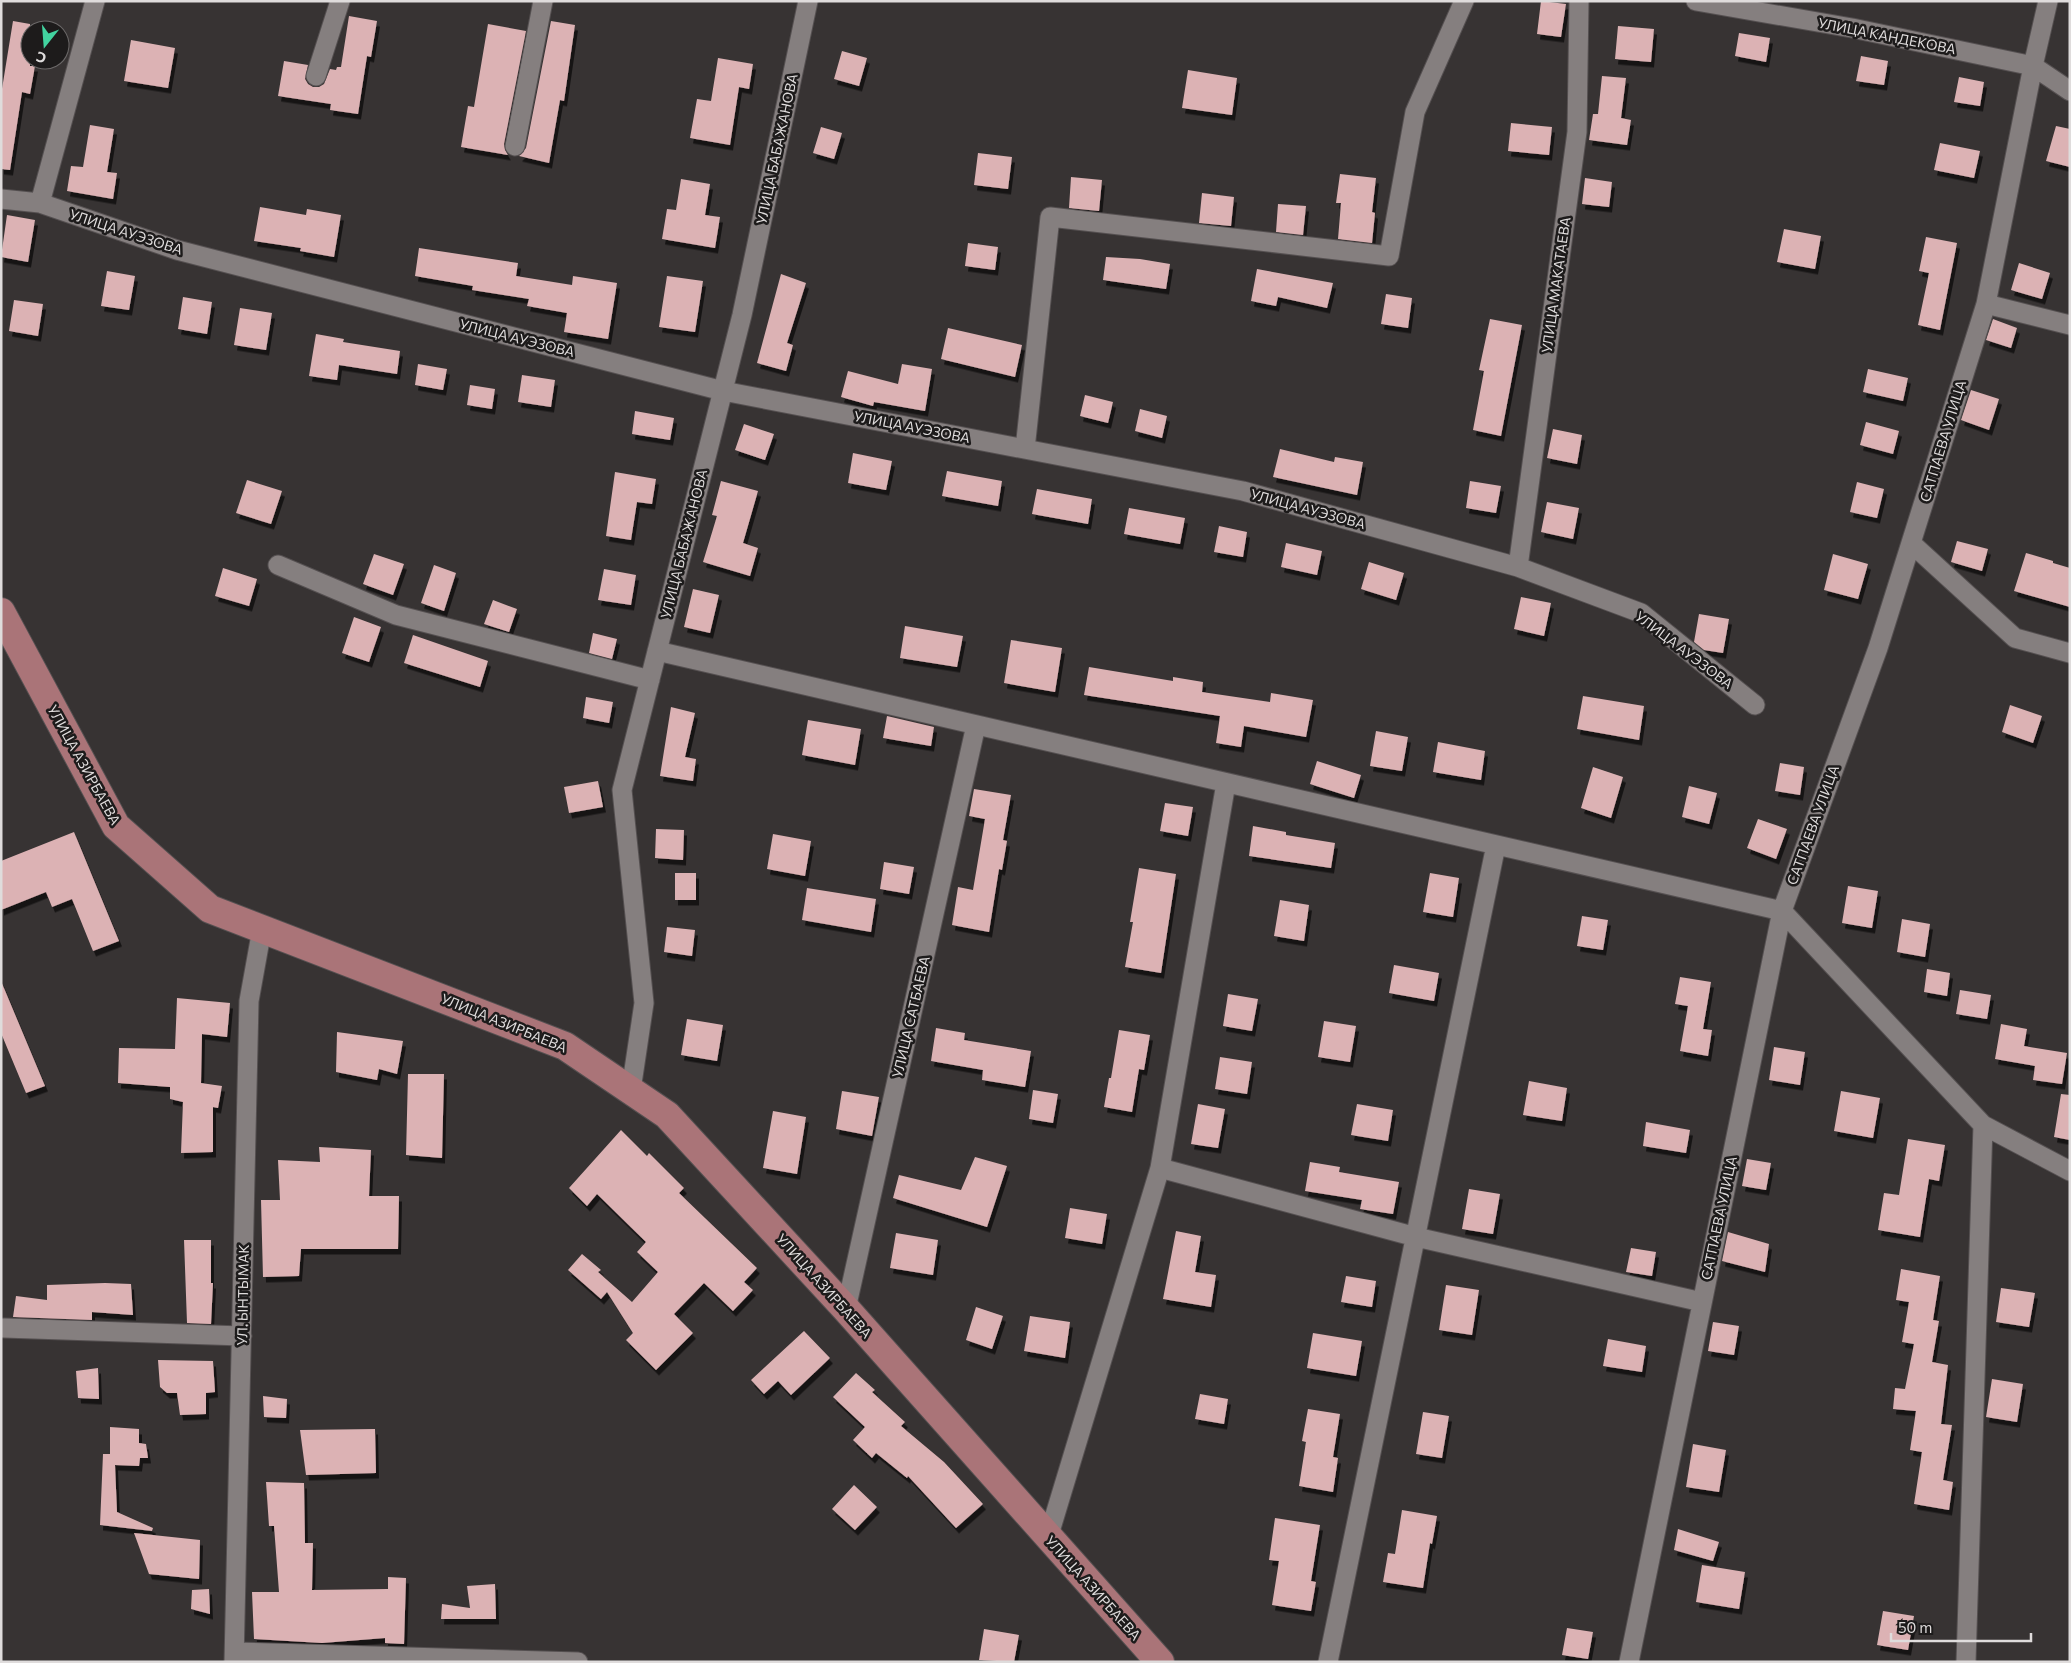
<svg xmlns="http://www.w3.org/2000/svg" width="2071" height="1663" viewBox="0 0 2071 1663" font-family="Commissioner,sans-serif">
  <defs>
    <filter id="shadow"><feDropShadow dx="3" dy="5.5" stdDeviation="0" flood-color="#0009"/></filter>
  </defs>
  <rect width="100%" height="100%" fill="#373333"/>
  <path fill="#dcb2b4" filter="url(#shadow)" d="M 1541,1 L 1566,4 L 1561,37 L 1537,34 Z
    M 349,16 L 377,21 L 371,57 L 367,56 L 358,114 L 330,110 L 331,104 L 278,96 L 284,61 L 308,65 L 305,79 L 308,84 L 313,87 L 319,87 L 324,84 L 330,69 L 336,70 L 337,67 L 341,67 Z
    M 13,21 L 30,24 L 30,66 L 35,66 L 30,94 L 22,92 L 10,170 L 1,169 L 1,95 Z
    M 551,21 L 575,25 L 564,101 L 560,100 L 549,163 L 519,156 L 526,148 Z
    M 488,24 L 526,31 L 504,144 L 505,150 L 508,155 L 461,147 L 468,106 L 474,107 Z
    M 1618,26 L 1654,29 L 1651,62 L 1615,59 Z
    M 1739,33 L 1770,38 L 1766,62 L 1735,56 Z
    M 131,40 L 175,48 L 168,88 L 124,81 Z
    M 842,51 L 867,58 L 859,86 L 834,79 Z
    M 1861,56 L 1888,61 L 1884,85 L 1856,81 Z
    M 718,58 L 753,64 L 749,89 L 739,87 L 730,145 L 690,138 L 697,99 L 711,101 Z
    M 1188,70 L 1237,78 L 1232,115 L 1182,108 Z
    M 1602,76 L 1626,78 L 1621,118 L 1631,120 L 1627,145 L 1589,140 L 1593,114 L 1598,114 Z
    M 1959,77 L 1984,82 L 1980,106 L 1954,102 Z
    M 1511,123 L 1552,127 L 1549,155 L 1508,151 Z
    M 90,125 L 114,129 L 107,172 L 117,173 L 113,199 L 67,191 L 71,166 L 83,167 Z
    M 2056,126 L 2070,129 L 2070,167 L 2046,161 Z
    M 821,127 L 842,133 L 834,159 L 813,153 Z
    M 1940,143 L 1980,151 L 1974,178 L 1934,170 Z
    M 978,153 L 1012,157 L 1008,189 L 974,185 Z
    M 1340,174 L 1376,178 L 1372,212 L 1375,213 L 1372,243 L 1338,239 L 1341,203 L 1336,203 Z
    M 1071,177 L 1102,180 L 1099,211 L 1069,208 Z
    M 1585,178 L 1612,182 L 1609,207 L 1582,204 Z
    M 681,179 L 710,184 L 705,215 L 720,217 L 715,248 L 662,239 L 667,209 L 676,210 Z
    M 1202,193 L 1234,197 L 1231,226 L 1199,223 Z
    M 1278,204 L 1306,206 L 1303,235 L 1276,232 Z
    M 260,207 L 306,215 L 307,209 L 341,215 L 334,257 L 300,251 L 301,248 L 254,241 Z
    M 7,215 L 35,220 L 28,262 L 1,257 Z
    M 1784,229 L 1821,236 L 1815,269 L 1777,262 Z
    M 1926,237 L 1957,243 L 1940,330 L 1918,325 L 1929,273 L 1919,271 Z
    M 968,243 L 998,247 L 995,270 L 965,266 Z
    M 419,248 L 518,263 L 516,276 L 572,285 L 573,276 L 617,283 L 608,339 L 564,332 L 567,313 L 527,306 L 529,299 L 472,290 L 473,286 L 415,276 Z
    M 1106,257 L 1140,259 L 1170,264 L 1166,289 L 1103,280 Z
    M 2019,263 L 2050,273 L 2042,299 L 2011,290 Z
    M 1257,269 L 1333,283 L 1327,308 L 1278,297 L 1276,306 L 1251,301 Z
    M 107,271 L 135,276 L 129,310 L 101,306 Z
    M 781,274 L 806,283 L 787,343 L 793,345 L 786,371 L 757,363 Z
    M 667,276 L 703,281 L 695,332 L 659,327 Z
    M 1386,294 L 1412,298 L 1408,328 L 1381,324 Z
    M 183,297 L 212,302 L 207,334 L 178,329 Z
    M 14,300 L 43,304 L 38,336 L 9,331 Z
    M 240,308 L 272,313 L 266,350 L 234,345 Z
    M 1490,319 L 1522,325 L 1501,436 L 1473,430 L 1484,371 L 1479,370 Z
    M 1993,319 L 2017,328 L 2011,348 L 1986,340 Z
    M 948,328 L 1022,345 L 1015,377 L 941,359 Z
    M 316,334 L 344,339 L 343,342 L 400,351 L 397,374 L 339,365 L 337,380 L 309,376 Z
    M 418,364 L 447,369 L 443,390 L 415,385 Z
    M 902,364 L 932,369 L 925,411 L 874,402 L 873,406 L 841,397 L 848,371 L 898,384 Z
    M 1868,369 L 1908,378 L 1903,401 L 1863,392 Z
    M 522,375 L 555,380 L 551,407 L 518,402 Z
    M 470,385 L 495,389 L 492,409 L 467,405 Z
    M 1971,390 L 1999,399 L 1989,430 L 1961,420 Z
    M 1085,395 L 1113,402 L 1108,423 L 1080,416 Z
    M 1140,409 L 1167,416 L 1162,438 L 1135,431 Z
    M 635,411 L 674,418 L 670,440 L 632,434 Z
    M 1866,422 L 1899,431 L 1893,454 L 1860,445 Z
    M 744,424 L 774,434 L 765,460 L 735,450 Z
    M 1553,429 L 1582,435 L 1577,464 L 1547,458 Z
    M 1280,449 L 1334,462 L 1335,457 L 1363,462 L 1357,495 L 1273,477 Z
    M 853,453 L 892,461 L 886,490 L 848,483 Z
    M 947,471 L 1002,481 L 998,506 L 942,496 Z
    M 615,472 L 656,479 L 652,504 L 637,502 L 631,540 L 606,536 Z
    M 247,480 L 282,491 L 271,524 L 236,513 Z
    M 721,481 L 758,491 L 743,543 L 758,548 L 750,576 L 703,562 L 717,516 L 712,515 Z
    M 1470,481 L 1501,486 L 1496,513 L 1466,508 Z
    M 1857,482 L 1884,489 L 1877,518 L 1850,512 Z
    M 1037,489 L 1092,499 L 1088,524 L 1032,514 Z
    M 1547,502 L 1579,508 L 1573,539 L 1541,532 Z
    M 1129,508 L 1185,518 L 1180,544 L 1124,534 Z
    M 1219,526 L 1247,532 L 1243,557 L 1214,552 Z
    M 1957,541 L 1988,549 L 1982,571 L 1951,562 Z
    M 1286,543 L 1322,551 L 1317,575 L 1281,567 Z
    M 2026,553 L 2053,561 L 2053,563 L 2070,568 L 2070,607 L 2014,591 Z
    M 374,554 L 404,564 L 393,595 L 363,584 Z
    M 1833,554 L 1868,564 L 1858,599 L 1824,590 Z
    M 1369,562 L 1404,573 L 1396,600 L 1361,589 Z
    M 434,565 L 456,573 L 444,611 L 421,603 Z
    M 223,568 L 257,579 L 249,606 L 215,596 Z
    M 604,569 L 636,575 L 631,605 L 598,600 Z
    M 693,589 L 719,595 L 710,633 L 684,627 Z
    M 1521,597 L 1551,603 L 1544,636 L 1514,629 Z
    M 493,600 L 517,609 L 509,632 L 484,624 Z
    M 1699,614 L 1729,619 L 1723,653 L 1704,650 L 1694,642 Z
    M 354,617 L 381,627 L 369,662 L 342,653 Z
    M 905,626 L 963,636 L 957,667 L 900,658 Z
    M 593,633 L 617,639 L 612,659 L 589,653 Z
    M 413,635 L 488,661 L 480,687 L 404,663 Z
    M 1011,640 L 1062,648 L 1055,692 L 1004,683 Z
    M 1089,667 L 1173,681 L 1173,677 L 1203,682 L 1202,692 L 1270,702 L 1271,693 L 1313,700 L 1306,737 L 1244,726 L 1241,747 L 1216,743 L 1220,716 L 1084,695 Z
    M 1583,696 L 1644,706 L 1639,740 L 1577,729 Z
    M 586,697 L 613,702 L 609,723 L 583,718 Z
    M 2010,705 L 2042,716 L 2033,743 L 2002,732 Z
    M 671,707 L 695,713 L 685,757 L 696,759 L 693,781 L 660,776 Z
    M 887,716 L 934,727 L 931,746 L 883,738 Z
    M 808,720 L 861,729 L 855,765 L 802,755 Z
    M 1376,731 L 1408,737 L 1402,771 L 1370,766 Z
    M 1438,742 L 1485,751 L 1481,780 L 1433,772 Z
    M 1317,761 L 1361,775 L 1354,798 L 1310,784 Z
    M 1780,763 L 1804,767 L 1800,795 L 1775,791 Z
    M 1593,767 L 1623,777 L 1611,818 L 1581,808 Z
    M 598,781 L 603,807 L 569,813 L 564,787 Z
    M 1689,786 L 1717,793 L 1709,824 L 1682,817 Z
    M 974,789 L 1011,795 L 1003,840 L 1007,841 L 1002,870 L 999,869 L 989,932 L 952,925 L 958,887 L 973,890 L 985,819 L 969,816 Z
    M 1165,803 L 1193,807 L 1188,836 L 1160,831 Z
    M 1758,819 L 1787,829 L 1776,859 L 1747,848 Z
    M 1253,826 L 1286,832 L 1286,835 L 1335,843 L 1331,868 L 1249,856 Z
    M 656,829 L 684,830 L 683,860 L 655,858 Z
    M 74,832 L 119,941 L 93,951 L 72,899 L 52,907 L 46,892 L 1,910 L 1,861 Z
    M 773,834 L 811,841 L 805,876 L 767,869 Z
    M 884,862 L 914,867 L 909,894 L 880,889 Z
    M 1139,868 L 1176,874 L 1161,973 L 1125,967 L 1133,922 L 1130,922 Z
    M 675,873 L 696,873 L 696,900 L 675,900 Z
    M 1430,873 L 1459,878 L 1453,917 L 1423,912 Z
    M 1848,886 L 1878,891 L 1872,928 L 1842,923 Z
    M 807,888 L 876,899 L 871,932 L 802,920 Z
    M 1280,900 L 1309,905 L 1304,941 L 1274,936 Z
    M 1582,916 L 1608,920 L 1603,950 L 1577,946 Z
    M 1902,919 L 1930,924 L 1925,957 L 1897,952 Z
    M 667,927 L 695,930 L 692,956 L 664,952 Z
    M 1394,965 L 1439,973 L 1434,1001 L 1389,993 Z
    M 1927,969 L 1950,973 L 1947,996 L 1924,992 Z
    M 1680,977 L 1711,982 L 1703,1029 L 1712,1030 L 1708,1056 L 1680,1051 L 1688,1006 L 1675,1004 Z
    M 1,981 L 45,1086 L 26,1093 L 1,1033 Z
    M 1960,990 L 1991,995 L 1987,1019 L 1956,1014 Z
    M 1228,994 L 1258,999 L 1252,1031 L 1223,1026 Z
    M 177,998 L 230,1003 L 227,1037 L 202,1034 L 201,1083 L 222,1086 L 218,1108 L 213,1107 L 213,1152 L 181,1153 L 183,1102 L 170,1099 L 170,1087 L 118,1083 L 119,1048 L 175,1049 Z
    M 687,1019 L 723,1025 L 717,1061 L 681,1055 Z
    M 1324,1021 L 1356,1026 L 1350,1062 L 1318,1057 Z
    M 2001,1024 L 2027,1029 L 2024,1046 L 2067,1053 L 2062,1084 L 2033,1080 L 2035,1066 L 1995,1059 Z
    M 936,1028 L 965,1033 L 964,1040 L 1031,1051 L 1025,1087 L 982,1080 L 983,1070 L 931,1061 Z
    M 1119,1030 L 1150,1035 L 1144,1070 L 1139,1069 L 1132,1112 L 1104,1107 L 1109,1078 L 1111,1078 Z
    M 337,1032 L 403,1041 L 397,1074 L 379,1069 L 377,1080 L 336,1072 Z
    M 1774,1047 L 1805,1052 L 1800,1085 L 1769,1080 Z
    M 1220,1057 L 1252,1062 L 1247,1094 L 1215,1089 Z
    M 408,1074 L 444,1074 L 442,1158 L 406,1155 Z
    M 1529,1081 L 1567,1088 L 1562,1121 L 1523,1115 Z
    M 1033,1090 L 1058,1094 L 1053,1123 L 1029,1119 Z
    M 842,1091 L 879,1097 L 872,1136 L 836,1129 Z
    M 1841,1091 L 1880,1098 L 1873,1138 L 1834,1131 Z
    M 2061,1094 L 2070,1095 L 2070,1140 L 2054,1137 Z
    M 1198,1104 L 1225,1109 L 1218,1148 L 1191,1144 Z
    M 1357,1104 L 1393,1110 L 1388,1141 L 1351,1135 Z
    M 773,1111 L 806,1117 L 797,1174 L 763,1168 Z
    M 1646,1122 L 1690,1130 L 1686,1153 L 1643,1146 Z
    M 621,1130 L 647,1156 L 649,1153 L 684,1188 L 679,1193 L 757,1268 L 744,1282 L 753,1290 L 733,1311 L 704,1283 L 674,1314 L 693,1333 L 656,1370 L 626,1340 L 633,1333 L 607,1292 L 601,1299 L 568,1270 L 582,1254 L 601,1270 L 598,1272 L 632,1302 L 658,1272 L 637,1252 L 646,1242 L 597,1194 L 587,1206 L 569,1188 Z
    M 1908,1139 L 1945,1145 L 1939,1181 L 1929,1179 L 1920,1237 L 1878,1230 L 1884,1193 L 1899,1195 Z
    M 319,1147 L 371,1150 L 369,1196 L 399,1196 L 398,1249 L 301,1249 L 299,1276 L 263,1277 L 261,1200 L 280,1200 L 278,1160 L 320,1162 Z
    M 975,1157 L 1007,1166 L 987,1227 L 893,1198 L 899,1175 L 961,1190 Z
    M 1747,1159 L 1771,1163 L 1766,1190 L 1742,1186 Z
    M 1310,1162 L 1340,1167 L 1339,1172 L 1399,1182 L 1393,1214 L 1360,1209 L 1362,1200 L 1305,1191 Z
    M 1469,1189 L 1500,1194 L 1493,1234 L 1462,1229 Z
    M 1070,1208 L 1107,1214 L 1102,1244 L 1065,1238 Z
    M 1176,1231 L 1201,1236 L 1195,1272 L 1216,1275 L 1211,1307 L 1163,1299 Z
    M 1728,1232 L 1769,1244 L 1765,1272 L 1722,1261 Z
    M 896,1233 L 938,1240 L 933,1275 L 890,1268 Z
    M 184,1240 L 211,1240 L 211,1283 L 213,1283 L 211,1324 L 187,1323 Z
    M 1631,1248 L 1656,1252 L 1652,1276 L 1626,1272 Z
    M 1901,1269 L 1940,1276 L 1933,1320 L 1939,1321 L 1932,1362 L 1948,1365 L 1941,1424 L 1952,1425 L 1943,1480 L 1953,1482 L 1949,1510 L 1914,1504 L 1922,1452 L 1910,1450 L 1916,1411 L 1893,1409 L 1895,1388 L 1905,1389 L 1914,1344 L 1902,1342 L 1909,1302 L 1896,1300 Z
    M 1346,1276 L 1376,1281 L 1372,1307 L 1341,1302 Z
    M 105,1283 L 131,1284 L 133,1315 L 92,1312 L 92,1320 L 13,1317 L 16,1296 L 47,1300 L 47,1285 Z
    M 1446,1285 L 1479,1290 L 1472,1335 L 1439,1330 Z
    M 2001,1288 L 2035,1293 L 2029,1327 L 1996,1322 Z
    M 976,1307 L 1003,1316 L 992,1349 L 966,1340 Z
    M 1030,1316 L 1070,1322 L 1065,1358 L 1024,1351 Z
    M 1713,1322 L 1739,1326 L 1734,1355 L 1708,1351 Z
    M 804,1331 L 830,1358 L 791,1395 L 778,1381 L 764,1394 L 751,1380 Z
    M 1313,1333 L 1362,1341 L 1356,1376 L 1307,1368 Z
    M 1608,1339 L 1646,1346 L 1642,1372 L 1603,1366 Z
    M 158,1360 L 213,1361 L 215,1392 L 206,1393 L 206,1414 L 180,1415 L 177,1393 L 167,1393 L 160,1387 Z
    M 98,1368 L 99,1399 L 78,1398 L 76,1371 Z
    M 856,1373 L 875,1390 L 872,1392 L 905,1422 L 901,1426 L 944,1462 L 983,1504 L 956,1528 L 908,1476 L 907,1478 L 876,1453 L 872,1458 L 853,1440 L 865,1427 L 833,1397 Z
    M 1992,1379 L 2023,1384 L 2017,1422 L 1986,1417 Z
    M 1200,1394 L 1228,1399 L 1224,1424 L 1195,1419 Z
    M 263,1396 L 287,1399 L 286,1418 L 264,1417 Z
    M 1308,1409 L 1340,1414 L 1333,1457 L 1338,1458 L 1333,1492 L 1299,1486 L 1306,1442 L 1302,1441 Z
    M 1423,1412 L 1449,1416 L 1442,1458 L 1416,1454 Z
    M 110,1427 L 139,1429 L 139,1443 L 146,1444 L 148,1458 L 140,1458 L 139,1466 L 115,1465 L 117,1512 L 153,1528 L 152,1531 L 100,1525 L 103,1454 L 110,1454 Z
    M 375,1429 L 376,1473 L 306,1475 L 300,1430 Z
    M 1693,1444 L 1726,1450 L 1719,1492 L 1686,1487 Z
    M 266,1482 L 304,1483 L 305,1543 L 313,1543 L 312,1590 L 388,1589 L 388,1577 L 406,1578 L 404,1644 L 385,1643 L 385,1638 L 322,1643 L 254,1639 L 252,1592 L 279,1592 L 274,1526 L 269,1526 Z
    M 854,1485 L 877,1507 L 855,1530 L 832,1509 Z
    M 1402,1510 L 1437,1516 L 1432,1544 L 1430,1543 L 1423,1588 L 1383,1582 L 1388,1553 L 1395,1554 Z
    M 1275,1518 L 1320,1525 L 1311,1581 L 1316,1582 L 1311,1611 L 1272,1605 L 1279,1561 L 1269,1560 Z
    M 1678,1529 L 1719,1542 L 1713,1561 L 1674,1550 Z
    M 134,1533 L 200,1540 L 199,1579 L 149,1574 Z
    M 1702,1565 L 1745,1572 L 1739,1609 L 1696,1602 Z
    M 495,1584 L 496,1619 L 441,1619 L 442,1604 L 470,1608 L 467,1586 Z
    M 209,1589 L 210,1614 L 191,1609 L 192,1590 Z
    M 1883,1611 L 1914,1616 L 1908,1650 L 1877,1645 Z
    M 1567,1628 L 1593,1632 L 1588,1659 L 1562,1655 Z
    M 984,1629 L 1019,1635 L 1014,1662 L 979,1660 Z"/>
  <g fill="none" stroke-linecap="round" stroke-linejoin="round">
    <g stroke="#555051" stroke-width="21">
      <path id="street" d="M 1696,1 L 1852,28 L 2033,66 L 2070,91
        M 316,76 L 340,1
        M 515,146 L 543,1
        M 1,199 L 40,203 L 177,250 L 723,391 L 1243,491 L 1518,567 L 1641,613 L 1755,705
        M 40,203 L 95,1
        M 1986,304 L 2070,325
        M 1025,449 L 1050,217 L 1389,256 L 1415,112 L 1464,1
        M 1911,543 L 2015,638 L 2070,653
        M 278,565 L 396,615 L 650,680
        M 1518,567 L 1577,132 L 1579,1
        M 657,651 L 1782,911 L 1983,1125 L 2070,1171
        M 631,1090 L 644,1003 L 622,790 L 742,315 L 808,1
        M 1160,1168 L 1416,1237 L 1702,1302
        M 846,1309 L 976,725
        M 4,1328 L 242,1336
        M 1048,1538 L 1160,1168 L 1226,783
        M 235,1652 L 578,1662
        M 234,1662 L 249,1001 L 262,929
        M 1328,1662 L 1496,845
        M 1629,1662 L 1782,911 L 1878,648 L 1986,304 L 2033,66 L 2048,1
        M 1966,1662 L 1983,1125"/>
    </g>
    <g stroke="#555051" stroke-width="30">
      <path id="primary" d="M 1,612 L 116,826 L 210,909 L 565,1046 L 667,1115 L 846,1309 L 1160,1662"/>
    </g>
    <use href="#street" stroke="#857f7f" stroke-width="19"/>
    <use href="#primary" stroke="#aa7478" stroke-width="28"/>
  </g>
  <g text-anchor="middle" stroke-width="5" stroke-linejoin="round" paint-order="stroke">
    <g font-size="14" fill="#dfdcdc" stroke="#1d1b1b">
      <text transform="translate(1887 36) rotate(11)" y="5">УЛИЦА КАНДЕКОВА</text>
      <text transform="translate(777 149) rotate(-78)" y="5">УЛИЦА БАБАЖАНОВА</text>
      <text transform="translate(126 232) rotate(18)" y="5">УЛИЦА АУЭЗОВА</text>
      <text transform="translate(1556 285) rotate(-82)" y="5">УЛИЦА МАКАТАЕВА</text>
      <text transform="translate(517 338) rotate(14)" y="5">УЛИЦА АУЭЗОВА</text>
      <text transform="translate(912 427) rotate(11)" y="5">УЛИЦА АУЭЗОВА</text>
      <text transform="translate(1943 441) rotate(-73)" y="5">САТПАЕВА УЛИЦА</text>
      <text transform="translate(1308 509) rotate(15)" y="5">УЛИЦА АУЭЗОВА</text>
      <text transform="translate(684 544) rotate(-76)" y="5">УЛИЦА БАБАЖАНОВА</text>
      <text transform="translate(1684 650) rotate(37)" y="5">УЛИЦА АУЭЗОВА</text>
      <text transform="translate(84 765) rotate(61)" y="5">УЛИЦА АЗИРБАЕВА</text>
      <text transform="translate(1813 825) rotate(-70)" y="5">САТПАЕВА УЛИЦА</text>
      <text transform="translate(911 1017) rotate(-77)" y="5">УЛИЦА САТБАЕВА</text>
      <text transform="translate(504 1023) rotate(22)" y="5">УЛИЦА АЗИРБАЕВА</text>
      <text transform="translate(1719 1218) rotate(-78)" y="5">САТПАЕВА УЛИЦА</text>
      <text transform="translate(824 1286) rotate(48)" y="5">УЛИЦА АЗИРБАЕВА</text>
      <text transform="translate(243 1295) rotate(-89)" y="5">УЛ. ЫНТЫМАК</text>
      <text transform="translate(1093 1588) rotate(48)" y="5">УЛИЦА АЗИРБАЕВА</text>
    </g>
  </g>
  <rect width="2071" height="1663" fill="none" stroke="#dfdcdc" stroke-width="5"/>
  <g transform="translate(45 45) rotate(197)"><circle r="24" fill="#1d1b1b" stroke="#6b6868"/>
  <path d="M0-4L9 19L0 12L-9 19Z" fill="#42d4a0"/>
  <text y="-8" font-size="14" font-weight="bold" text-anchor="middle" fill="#dfdcdc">С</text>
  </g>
  <path d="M1891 1633v8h140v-8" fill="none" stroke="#dfdcdc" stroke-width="2.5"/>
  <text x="1898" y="1633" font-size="15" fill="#dfdcdc" stroke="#1d1b1b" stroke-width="4" paint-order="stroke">50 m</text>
</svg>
